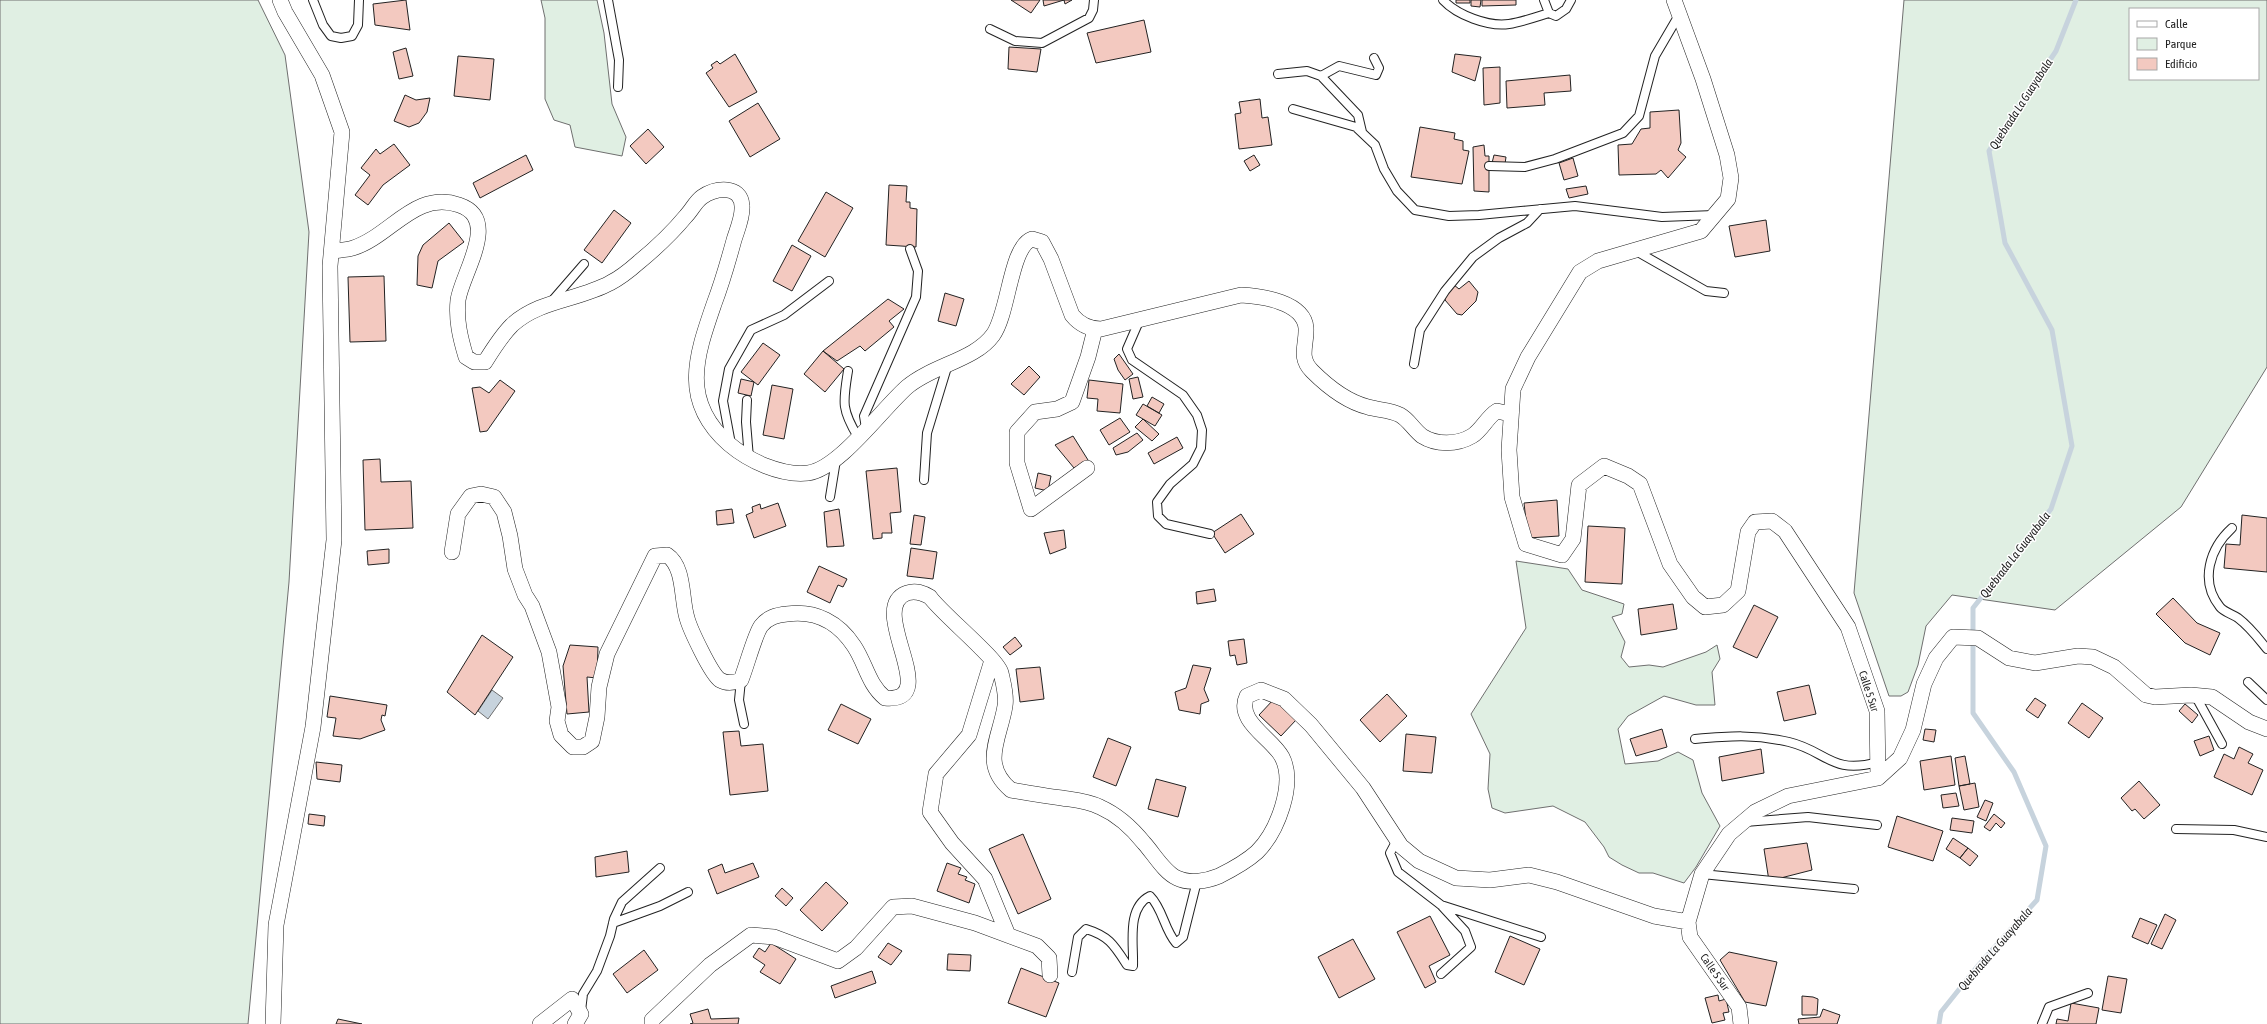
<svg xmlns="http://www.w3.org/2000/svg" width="2267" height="1024" viewBox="0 0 2267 1024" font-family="'Asap Condensed',sans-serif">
  <rect width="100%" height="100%" fill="#fff"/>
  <path fill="#e0efe3" stroke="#6f6f6f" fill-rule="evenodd" d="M 0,0 L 258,0 L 285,55 L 309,232 L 289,582 L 248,1024 L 0,1024 Z
    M 541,0 L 597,0 L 604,33 L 612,104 L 626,137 L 622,156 L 575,147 L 570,125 L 554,120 L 545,99 L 545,18 Z
    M 1904,0 L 2267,0 L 2267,367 L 2181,507 L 2055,610 L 1952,595 L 1926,626 L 1918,665 L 1908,692 L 1901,696 L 1889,696 L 1854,593 ZM 2130,9 L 2258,9 L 2258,79 L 2130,79 Z
    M 1516,561 L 1568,569 L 1582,590 L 1624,604 L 1622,614 L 1612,617 L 1625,642 L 1621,657 L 1629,667 L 1649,665 L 1663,667 L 1706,652 L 1717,645 L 1720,659 L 1712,672 L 1715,705 L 1696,705 L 1664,696 L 1628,716 L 1618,729 L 1625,764 L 1658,761 L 1678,752 L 1693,760 L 1702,793 L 1720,826 L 1696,867 L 1684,883 L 1653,873 L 1639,873 L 1622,865 L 1609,857 L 1604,847 L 1585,822 L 1553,806 L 1505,813 L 1492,808 L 1488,789 L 1490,754 L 1471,714 L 1526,628 Z"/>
  <path fill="#c7d3dd" stroke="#6f6f6f" d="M 492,690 L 503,698 L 488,719 L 478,711 Z"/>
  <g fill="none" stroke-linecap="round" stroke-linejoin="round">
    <path stroke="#c7d3dd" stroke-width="5" d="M 1939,1024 L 1941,1012 L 1977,967 L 2037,900 L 2046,846 L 2014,772 L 1973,713 L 1973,608 L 2051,509 L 2072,446 L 2052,330 L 2005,243 L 1989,151 L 2056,51 L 2076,0"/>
  </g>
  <path fill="#f3c9c0" stroke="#222" d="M 406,0 L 410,30 L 375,25 L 373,4 Z
    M 1011,0 L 1040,0 L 1031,13 Z
    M 1043,0 L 1072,0 L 1065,4 L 1064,0 L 1044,6 Z
    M 1456,0 L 1470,0 L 1470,3 L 1456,3 Z
    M 1471,0 L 1481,0 L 1480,7 L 1471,6 Z
    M 1482,0 L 1516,0 L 1516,5 L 1482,6 Z
    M 1144,20 L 1151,52 L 1096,63 L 1087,33 Z
    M 1009,47 L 1041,49 L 1037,72 L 1008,69 Z
    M 406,48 L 413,76 L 399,79 L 393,52 Z
    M 735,54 L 757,92 L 729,107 L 706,73 L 713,68 L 711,65 L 717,61 L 720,64 Z
    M 1455,54 L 1481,57 L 1475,81 L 1452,72 Z
    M 458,56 L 494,59 L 490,100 L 454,96 Z
    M 1500,67 L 1500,103 L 1484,105 L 1483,68 Z
    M 1570,75 L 1571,91 L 1544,93 L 1545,105 L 1507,108 L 1506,81 Z
    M 405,95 L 416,100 L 430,98 L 427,112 L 419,123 L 409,127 L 394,121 Z
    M 1260,99 L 1262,118 L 1268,117 L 1272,145 L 1239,149 L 1235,114 L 1241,113 L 1239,102 Z
    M 758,103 L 780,139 L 750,157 L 729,121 Z
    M 1679,110 L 1681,143 L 1678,150 L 1686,157 L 1668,178 L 1661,170 L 1656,174 L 1619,175 L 1618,145 L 1632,144 L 1641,129 L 1650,128 L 1650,112 Z
    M 1420,127 L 1455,133 L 1454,139 L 1463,141 L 1463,150 L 1469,151 L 1462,184 L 1411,177 Z
    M 648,129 L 664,147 L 646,164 L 630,146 Z
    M 394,144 L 410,165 L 383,185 L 368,205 L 355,195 L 370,175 L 361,168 L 376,149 L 380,154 Z
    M 1484,145 L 1485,156 L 1489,156 L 1489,192 L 1474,191 L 1473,147 Z
    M 526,155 L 533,170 L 480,198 L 473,183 Z
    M 1254,155 L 1260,165 L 1250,171 L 1244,161 Z
    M 1494,155 L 1506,157 L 1505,164 L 1492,163 Z
    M 1573,158 L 1578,176 L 1564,180 L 1559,163 Z
    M 889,185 L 907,186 L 906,202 L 910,202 L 910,208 L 917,209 L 916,247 L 886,245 Z
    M 1586,186 L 1588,194 L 1569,198 L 1566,189 Z
    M 826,192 L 853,208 L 825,257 L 798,241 Z
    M 614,210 L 631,223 L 602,263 L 584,250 Z
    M 1766,220 L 1770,251 L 1735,257 L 1729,226 Z
    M 449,223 L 464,242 L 438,261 L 432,288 L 417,285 L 418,256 L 423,245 Z
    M 792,245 L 811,256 L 792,291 L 773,281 Z
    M 384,276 L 386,341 L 350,342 L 348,277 Z
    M 1469,281 L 1478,292 L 1476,301 L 1462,315 L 1457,314 L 1445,300 L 1446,295 L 1454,285 L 1459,289 Z
    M 945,293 L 964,299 L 956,326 L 938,321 Z
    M 888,299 L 904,309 L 889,321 L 894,327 L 865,351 L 860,346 L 837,361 L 823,351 Z
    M 763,343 L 780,355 L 758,385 L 741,372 Z
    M 823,351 L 844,369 L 825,392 L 804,374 Z
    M 1119,354 L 1133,374 L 1125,380 L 1118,370 L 1114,359 Z
    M 1029,366 L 1040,377 L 1024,395 L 1011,384 Z
    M 1138,377 L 1143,397 L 1133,399 L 1129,379 Z
    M 741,379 L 754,382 L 751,396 L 738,393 Z
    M 500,380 L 515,391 L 487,431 L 480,432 L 472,388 L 480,387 L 489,393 Z
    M 1089,380 L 1123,384 L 1120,413 L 1097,411 L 1098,399 L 1087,398 Z
    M 772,385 L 793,389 L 784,439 L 763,435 Z
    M 1152,397 L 1164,404 L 1159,413 L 1147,406 Z
    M 1143,404 L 1162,415 L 1155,426 L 1136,415 Z
    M 1120,418 L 1130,432 L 1109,445 L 1100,430 Z
    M 1143,419 L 1159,434 L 1152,441 L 1135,427 Z
    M 1137,433 L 1143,440 L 1128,452 L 1116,455 L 1113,448 Z
    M 1073,436 L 1088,460 L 1074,468 L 1055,445 Z
    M 1177,437 L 1183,448 L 1154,464 L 1148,453 Z
    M 380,459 L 381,482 L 411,481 L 413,528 L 365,530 L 363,460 Z
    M 897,468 L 901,512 L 890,513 L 892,533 L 882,533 L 882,538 L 873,539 L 866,471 Z
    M 1038,473 L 1051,476 L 1048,491 L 1035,488 Z
    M 1557,500 L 1559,536 L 1528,538 L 1524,503 Z
    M 778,503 L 786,526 L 754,538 L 746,515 L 753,512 L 752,507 L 760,504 L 761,509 Z
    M 732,509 L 734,523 L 717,525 L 716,511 Z
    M 839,509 L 844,546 L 827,547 L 824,512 Z
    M 1241,514 L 1254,534 L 1225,553 L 1212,533 Z
    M 914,515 L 925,517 L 921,545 L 910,544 Z
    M 2242,515 L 2267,518 L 2267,572 L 2224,568 L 2226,544 L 2240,545 Z
    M 1588,526 L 1625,528 L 1622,584 L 1585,582 Z
    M 1064,530 L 1066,548 L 1050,554 L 1044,533 Z
    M 911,548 L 937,552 L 933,579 L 907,576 Z
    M 389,549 L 389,563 L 368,565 L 367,551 Z
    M 819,566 L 847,579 L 843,587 L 838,585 L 830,603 L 807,592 Z
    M 1214,589 L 1216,601 L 1197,604 L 1196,592 Z
    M 2173,598 L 2197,623 L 2220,633 L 2210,655 L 2185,643 L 2156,614 Z
    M 1673,604 L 1677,629 L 1641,635 L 1638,609 Z
    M 1754,605 L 1778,617 L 1757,658 L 1733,647 Z
    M 482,635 L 513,657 L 475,715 L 447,692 Z
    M 1015,637 L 1022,646 L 1010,655 L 1003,647 Z
    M 1244,639 L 1247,663 L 1237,665 L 1235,655 L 1230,656 L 1228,641 Z
    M 570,645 L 598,647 L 597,678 L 587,677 L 589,712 L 567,714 L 563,666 Z
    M 1193,665 L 1211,668 L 1204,689 L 1209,701 L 1201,704 L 1200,714 L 1179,710 L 1175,692 L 1186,688 Z
    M 1040,667 L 1044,699 L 1020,702 L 1016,669 Z
    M 1809,685 L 1816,714 L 1784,721 L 1777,692 Z
    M 1387,694 L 1407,716 L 1380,742 L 1360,720 Z
    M 330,696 L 387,705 L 385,716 L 382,715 L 381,720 L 385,730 L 360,739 L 333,736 L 336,718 L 327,717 Z
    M 2035,698 L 2046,705 L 2038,718 L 2026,710 Z
    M 1274,699 L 1296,720 L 1281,736 L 1259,715 Z
    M 2082,703 L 2103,718 L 2089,738 L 2068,723 Z
    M 841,704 L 871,719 L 858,744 L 828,730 Z
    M 2185,704 L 2198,715 L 2192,723 L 2179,711 Z
    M 1662,729 L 1667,747 L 1636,756 L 1630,739 Z
    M 1925,729 L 1936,730 L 1934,742 L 1923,740 Z
    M 739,731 L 741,746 L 763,744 L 768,791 L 730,795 L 723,732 Z
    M 1406,734 L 1436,737 L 1432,773 L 1403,771 Z
    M 2209,736 L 2214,750 L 2200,756 L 2194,741 Z
    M 1108,738 L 1131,747 L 1116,786 L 1093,777 Z
    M 2239,747 L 2253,754 L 2248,763 L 2263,770 L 2252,795 L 2214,777 L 2224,754 L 2234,759 Z
    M 1761,749 L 1764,773 L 1722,781 L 1719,757 Z
    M 1951,756 L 1955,785 L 1924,790 L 1920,761 Z
    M 1965,756 L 1970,784 L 1959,786 L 1955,758 Z
    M 316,762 L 342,765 L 340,782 L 317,779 Z
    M 1156,779 L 1186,787 L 1178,817 L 1148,809 Z
    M 2139,781 L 2160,805 L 2144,819 L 2135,809 L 2132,811 L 2121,798 Z
    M 1975,783 L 1979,807 L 1964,810 L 1959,786 Z
    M 1956,793 L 1959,806 L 1943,808 L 1941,795 Z
    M 1985,800 L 1993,803 L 1986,821 L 1977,817 Z
    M 309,814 L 325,816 L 324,826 L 308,824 Z
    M 1994,814 L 2005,823 L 2001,828 L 1996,823 L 1990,831 L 1984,827 Z
    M 1897,816 L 1943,831 L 1933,861 L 1888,847 Z
    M 1952,818 L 1974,821 L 1972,833 L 1950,830 Z
    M 1023,834 L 1051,899 L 1018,914 L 989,849 Z
    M 1953,838 L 1968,848 L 1960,858 L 1946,849 Z
    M 1807,843 L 1812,870 L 1769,881 L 1764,849 Z
    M 1968,848 L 1978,856 L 1970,866 L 1960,858 Z
    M 627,851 L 629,872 L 596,877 L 595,857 Z
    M 753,863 L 759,877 L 717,894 L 708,870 L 722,864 L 725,873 Z
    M 947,863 L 961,868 L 958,874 L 967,877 L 965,880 L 975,884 L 969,903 L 937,891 Z
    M 826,882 L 848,903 L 822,931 L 800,910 Z
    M 782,888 L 793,898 L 786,906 L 775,896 Z
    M 2165,914 L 2176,920 L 2162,949 L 2151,944 Z
    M 1430,916 L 1450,955 L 1429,966 L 1436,982 L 1425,988 L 1397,932 Z
    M 2140,918 L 2157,925 L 2148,944 L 2132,937 Z
    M 1510,936 L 1540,949 L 1524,985 L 1495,972 Z
    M 1353,939 L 1375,979 L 1339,998 L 1318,957 Z
    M 771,943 L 796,959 L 780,984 L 760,972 L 765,965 L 753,957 L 759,948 L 765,952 Z
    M 888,943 L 902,951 L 891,965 L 878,957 Z
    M 644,950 L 658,970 L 627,993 L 613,974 Z
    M 1729,952 L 1777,962 L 1766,1006 L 1745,1002 L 1720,960 Z
    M 948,954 L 971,955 L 970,971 L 947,970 Z
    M 1021,968 L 1059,983 L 1046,1017 L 1008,1003 Z
    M 872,971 L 876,983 L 835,998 L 831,986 Z
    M 2108,976 L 2127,979 L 2121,1013 L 2102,1010 Z
    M 1718,995 L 1719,1001 L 1726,999 L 1729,1012 L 1723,1013 L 1725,1020 L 1712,1023 L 1705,998 Z
    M 1802,996 L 1813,997 L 1818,999 L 1817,1015 L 1802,1015 Z
    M 2071,1003 L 2099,1008 L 2096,1024 L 2056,1024 L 2057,1019 L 2068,1021 Z
    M 708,1009 L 711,1019 L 739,1018 L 738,1024 L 690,1024 L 693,1023 L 690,1014 Z
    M 1823,1009 L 1840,1015 L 1837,1024 L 1799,1024 L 1798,1019 L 1820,1017 Z
    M 338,1019 L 362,1024 L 336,1024 Z"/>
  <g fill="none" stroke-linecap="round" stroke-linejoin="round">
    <g stroke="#222" stroke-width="10">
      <path id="service" d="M 313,0 L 323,25 L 331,36 L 341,38 L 352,36 L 358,25 L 359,0
        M 608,0 L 619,60 L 618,87
        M 1443,0 C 1457,15 1488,27 1509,24 C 1522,22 1536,17 1549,13
        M 1544,0 L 1549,13 L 1556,16 L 1566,9 L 1571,0
        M 990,29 L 1015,41 L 1042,43 L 1089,18 L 1093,10 L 1094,0
        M 1278,74 L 1307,71 L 1321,76 L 1358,115 L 1362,132
        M 1321,76 L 1339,66 L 1376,75 L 1379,68 L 1374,58
        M 1293,109 L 1356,127 L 1375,145 L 1384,169 L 1397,191 L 1415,210 L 1449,216 L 1479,215 L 1575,206 L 1662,217 L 1714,215
        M 1489,166 L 1525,167 L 1555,159 L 1623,133 L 1639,116 L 1655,56 L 1679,15
        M 1636,251 L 1706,291 L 1724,293
        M 551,302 L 584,264
        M 1140,319 L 1127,349 L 1132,360 L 1183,395 L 1197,415 L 1202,430 L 1201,448 L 1193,464 L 1170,484 L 1157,502 L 1158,516 L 1166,524 L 1210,534
        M 1414,364 L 1420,330 L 1445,291 L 1473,257 L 1499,238 L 1527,223 L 1540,209
        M 848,371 C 843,402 841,409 858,437
        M 747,400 L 746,422 L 749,458
        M 866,428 L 864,416 L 916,297 L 918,271 L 910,249
        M 731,444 L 723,401 L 729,369 L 751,330 L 784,315 L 829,281
        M 924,480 L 927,433 L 948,364
        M 830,497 L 836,460
        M 2232,528 C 2210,548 2199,581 2220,607 C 2224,612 2232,614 2238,618 C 2250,627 2258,638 2267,649
        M 741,680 L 739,700 L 744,724
        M 2248,682 L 2267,700
        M 2195,695 L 2222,744
        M 1695,739 C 1730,736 1754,734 1789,742 C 1827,751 1831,775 1878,762
        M 1745,822 L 1808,817 L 1877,825
        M 2176,829 L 2234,830 L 2267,837
        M 1397,840 L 1390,853 L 1398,872 L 1441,905 L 1465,931 L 1471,947 L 1441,974
        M 1702,874 L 1854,889
        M 1441,905 L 1541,937
        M 613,923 L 660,906 L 688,892
        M 1072,972 L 1078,937 L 1086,929 C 1109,936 1114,945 1127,965 L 1133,966 C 1134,944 1126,908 1150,896 C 1163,909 1164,929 1176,943 L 1183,937 L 1197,881
        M 581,1011 L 583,994 L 597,971 L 610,936 L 614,919 L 622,902 L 660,868
        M 2042,1024 L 2049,1007 L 2088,993"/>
    </g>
    <g stroke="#222" stroke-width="16">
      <path id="minor" d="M 1674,0 L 1703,79 L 1727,155 L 1731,178 L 1728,199 L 1701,231 L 1598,261 L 1580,272 L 1528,357 L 1513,389 L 1509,450 L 1512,497 L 1526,544 L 1562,555 L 1573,539 L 1579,485 L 1604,466 L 1628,476 L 1640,484 L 1670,564 L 1693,597 L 1705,607 L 1723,605 L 1738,591 L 1748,532 L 1755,522 L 1772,521 L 1785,531 L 1848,627 L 1877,711 L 1878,778 L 1788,796 L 1755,812 L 1729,834 L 1702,874 L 1688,922 L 1690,937 L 1739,1007 L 1741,1024
        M 332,251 C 339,250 347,250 353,248 C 391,236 415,190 459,205 C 501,219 462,273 458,300 C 456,320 460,337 466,357 L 474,362 L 485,362 C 493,349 501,336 512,325 C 539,300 579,300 610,283 C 620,278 630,270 639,262 C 656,248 672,233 686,216 C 691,211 696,201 702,197 C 715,188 741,184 742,206 C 743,217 737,230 734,240 C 728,262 722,283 714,304 C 696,356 680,401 729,444 C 749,461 781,476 808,473 C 839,469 882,409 907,387 C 933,365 975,360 993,335 C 1009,313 1010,247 1032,239 L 1042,242 L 1051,259 L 1072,315 C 1080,325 1089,329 1101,329 L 1241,295 C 1261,296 1304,302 1306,328 C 1307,345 1298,357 1312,371 C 1327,386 1348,402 1368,407 C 1378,410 1391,410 1400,415 C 1408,419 1414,430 1422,436 C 1436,445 1457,445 1472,436 C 1482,430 1487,417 1497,411 L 1510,414
        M 1087,468 L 1031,509 L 1017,463 L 1017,432 L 1035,412 L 1057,409 L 1072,402 L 1088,357 L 1095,329
        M 452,552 L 458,514 L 471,496 L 481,494 L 494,497 L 504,512 L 510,536 L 515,569 L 525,595 L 532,606 L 549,652 L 559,707 L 557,721 L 561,735 L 573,747 L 583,747 L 592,741 L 597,717 L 599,687 L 607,654 L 655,556 L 667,555 C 685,567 681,599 687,618 C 690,629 711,674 720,680 C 727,684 734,683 741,680 C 746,668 755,634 761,626 C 768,617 777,615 787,614 C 816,610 839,623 854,646 C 866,664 868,684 885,698 C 945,703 865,608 907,593 C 916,590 923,593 930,597 C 942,614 998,659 1001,673 C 1003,682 1007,696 1005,706 C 1000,738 980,764 1011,790 C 1028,793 1045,796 1062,798 C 1075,800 1088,801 1100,807 C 1118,815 1132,828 1144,843 C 1154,854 1164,872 1177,878 C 1189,884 1207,881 1219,876 C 1231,870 1247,861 1257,852 C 1277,832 1296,784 1282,757 C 1272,738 1235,721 1247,696 L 1261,690 L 1284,699 L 1311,725 L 1363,788 L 1401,846 L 1419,861 L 1456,878 L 1490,880 L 1529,875 L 1557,882 L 1654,916 L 1688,922
        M 992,660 L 969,735 L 936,774 L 930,812 L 952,843 L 985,879 L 1008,935
        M 1878,778 L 1900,758 L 1913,730 L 1924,684 L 1936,658 L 1953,637 L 1978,638 L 2009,658 L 2035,663 L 2078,656 L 2093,657 L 2114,667 L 2146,695 L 2155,697 L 2191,695 L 2212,697 L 2249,722 L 2267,729
        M 273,1024 L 276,925 L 313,727 L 334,540 L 330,266 L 342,132 L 322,75 L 285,12 L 280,0
        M 540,1024 L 572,999 L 581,1014 L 575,1024
        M 652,1024 L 652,1020 L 710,965 L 751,935 L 774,937 L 838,961 L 856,948 L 893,907 L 912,906 L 975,923 L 1037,946 L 1049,958 L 1050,975"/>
    </g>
    <use href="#service" stroke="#fff" stroke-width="8"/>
    <use href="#minor" stroke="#fff" stroke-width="15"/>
  </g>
  <g text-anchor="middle" stroke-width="3" stroke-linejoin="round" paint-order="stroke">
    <g font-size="11" fill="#222" stroke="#fff">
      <text transform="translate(1869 691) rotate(72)" y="4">Calle 5 Sur</text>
      <text transform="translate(1715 972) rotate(55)" y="4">Calle 5 Sur</text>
    </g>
    <g font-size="12" font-style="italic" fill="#222" stroke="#fff">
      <text transform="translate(2021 104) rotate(-57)" y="4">Quebrada La Guayabala</text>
      <text transform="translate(2015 555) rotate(-52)" y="4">Quebrada La Guayabala</text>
      <text transform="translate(1995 949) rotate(-49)" y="4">Quebrada La Guayabala</text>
    </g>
  </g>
  <rect x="2129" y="8" width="130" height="72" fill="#ffffff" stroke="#a7a7a7"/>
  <rect x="2137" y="21" width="20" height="6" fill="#ffffff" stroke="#a7a7a7"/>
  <text x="2165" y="28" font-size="12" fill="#222222">Calle</text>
  <rect x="2137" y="38" width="20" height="12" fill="#e0efe3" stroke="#a7a7a7"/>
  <text x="2165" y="48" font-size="12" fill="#222222">Parque</text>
  <rect x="2137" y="58" width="20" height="12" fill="#f3c9c0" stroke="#a7a7a7"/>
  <text x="2165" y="68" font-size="12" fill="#222222">Edificio</text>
</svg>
